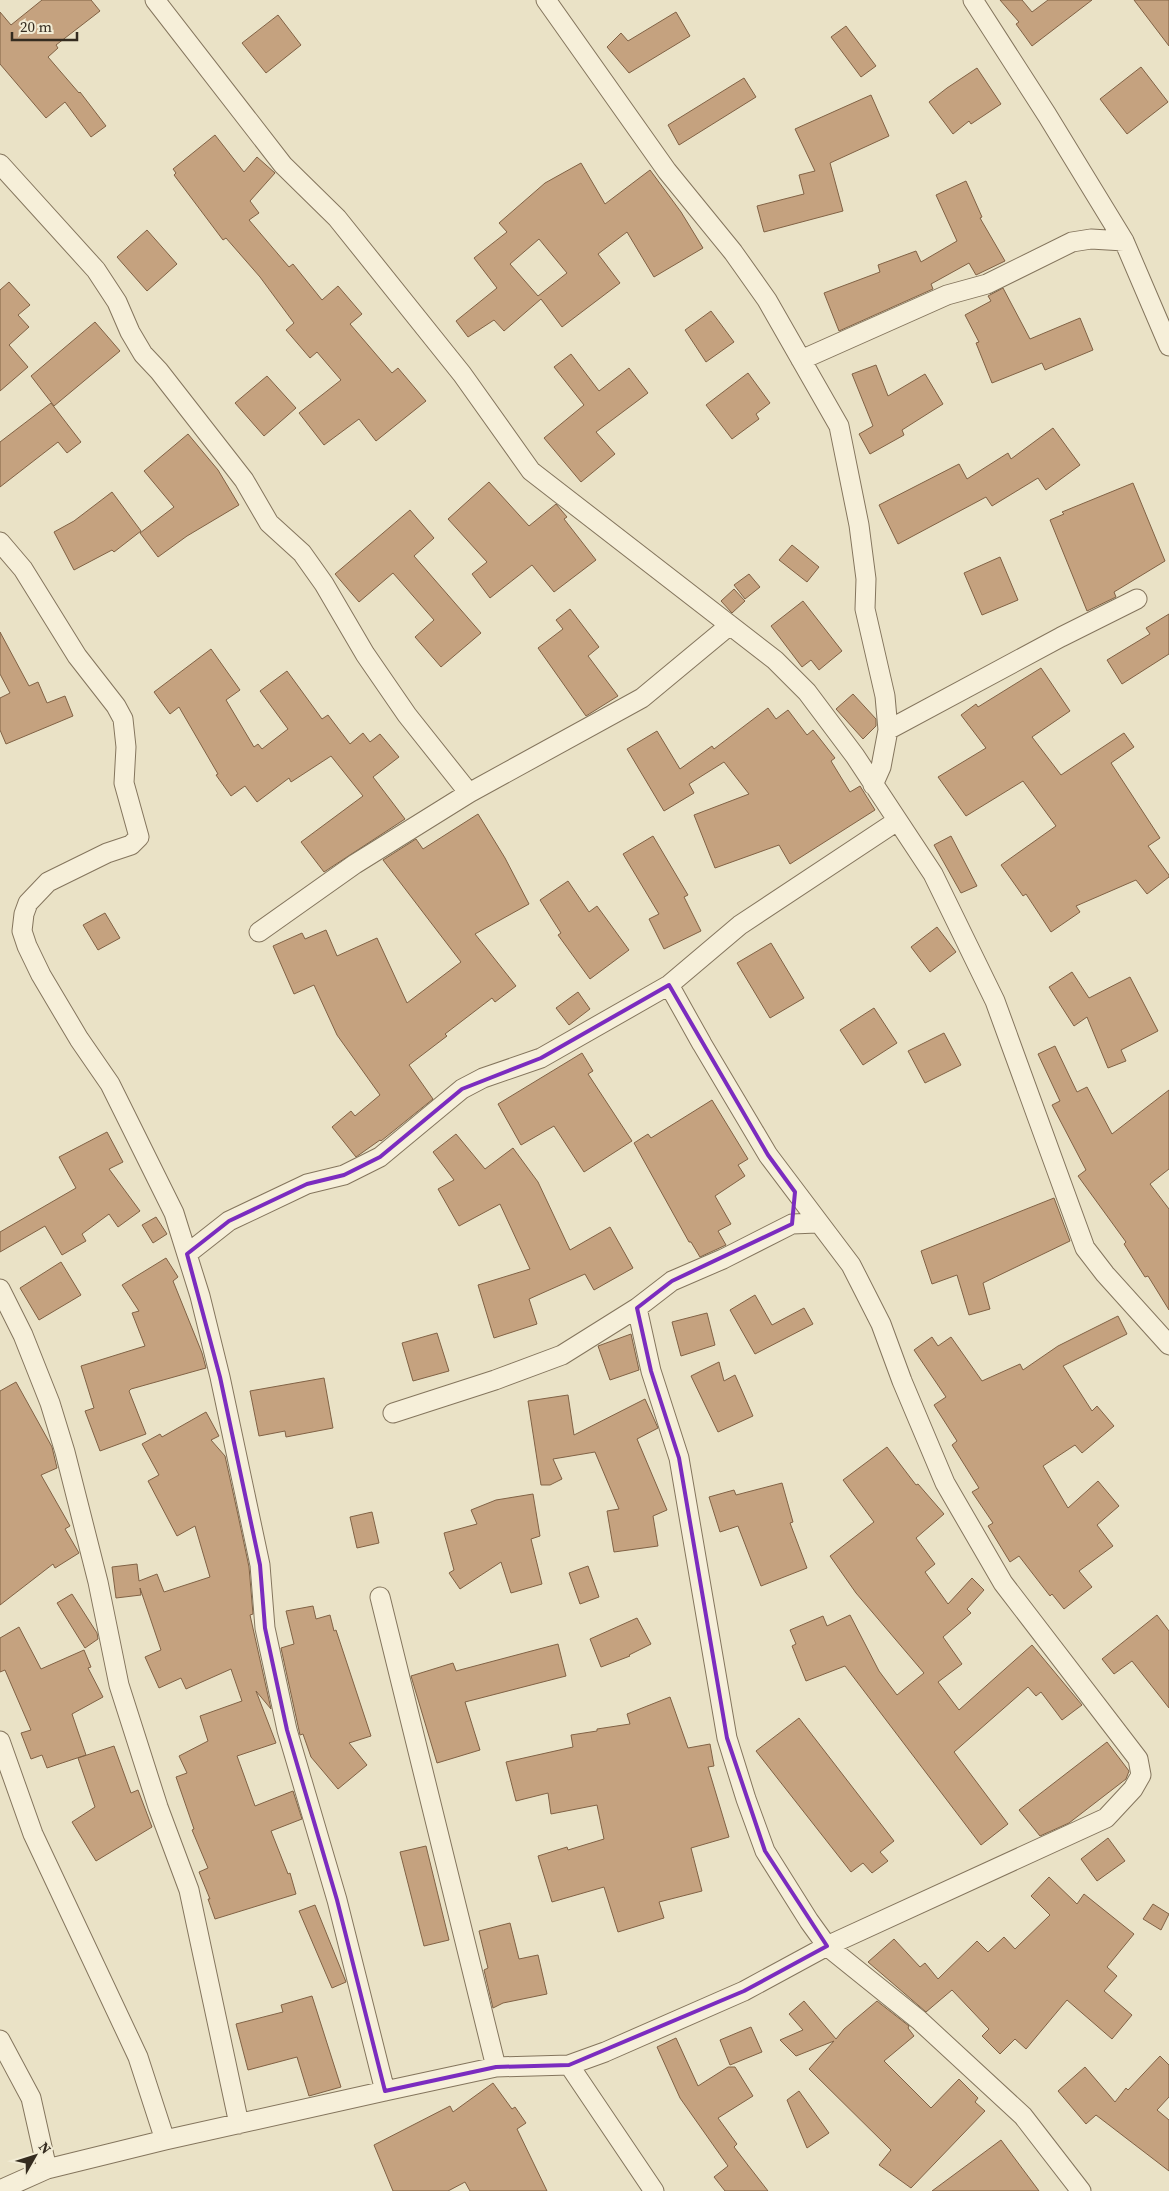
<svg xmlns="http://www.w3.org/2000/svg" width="1169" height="2191" viewBox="0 0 1169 2191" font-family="'Source Serif 4',serif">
  <rect width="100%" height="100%" fill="#eae2c6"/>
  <path fill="#c5a27f" stroke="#816245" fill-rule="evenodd" d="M 42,0 L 91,0 L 100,11 L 56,45 L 58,48 L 48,57 L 79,93 L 80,92 L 106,126 L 91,137 L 65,102 L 46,118 L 0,64 L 0,12 L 11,25 Z
    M 1000,0 L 1022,0 L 1032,12 L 1048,0 L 1092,0 L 1032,46 L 1016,24 L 1019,22 Z
    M 1134,0 L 1169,0 L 1169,46 Z
    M 676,12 L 690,36 L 629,73 L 607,47 L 621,33 L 628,41 Z
    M 278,15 L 301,45 L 266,73 L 242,43 Z
    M 846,26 L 876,66 L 861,77 L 831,37 Z
    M 1141,67 L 1168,102 L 1127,134 L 1100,99 Z
    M 977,68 L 1001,104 L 971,124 L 969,121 L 953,134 L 929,102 L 947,88 Z
    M 744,78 L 756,97 L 679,145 L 668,125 Z
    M 871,95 L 889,136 L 830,163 L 843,211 L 764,232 L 757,206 L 804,194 L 799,175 L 815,171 L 795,129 Z
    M 215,135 L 244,172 L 257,157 L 275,173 L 250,201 L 259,213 L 249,220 L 289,267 L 293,264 L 322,300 L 338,286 L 362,314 L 350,324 L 392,373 L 398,368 L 426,401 L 376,441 L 359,419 L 324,445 L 299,413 L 341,380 L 317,352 L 310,358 L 286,330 L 294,323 L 260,277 L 226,238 L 223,240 L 174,175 L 176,173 L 173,169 Z
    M 581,163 L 605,204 L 650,170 L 681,212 L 703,248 L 654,277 L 627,232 L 598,254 L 620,283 L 562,327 L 541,299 L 504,331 L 494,320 L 468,337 L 456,321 L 497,288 L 474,258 L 507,232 L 499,223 L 545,183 ZM 539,239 L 567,273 L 538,296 L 510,264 Z
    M 966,181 L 982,217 L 980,218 L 1005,261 L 976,275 L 969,263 L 931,284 L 933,289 L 839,331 L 824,293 L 880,272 L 878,265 L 916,251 L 921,262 L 957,241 L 936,195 Z
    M 147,230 L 177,264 L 147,291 L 117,257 Z
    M 9,282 L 30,305 L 18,315 L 29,327 L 9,345 L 28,367 L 0,391 L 0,290 Z
    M 1003,288 L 1030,339 L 1080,318 L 1093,350 L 1045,370 L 1042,363 L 992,383 L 976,343 L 979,342 L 965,315 L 991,301 L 988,296 Z
    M 711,311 L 734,342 L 706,362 L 685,330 Z
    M 95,322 L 120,351 L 54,406 L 31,376 Z
    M 571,354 L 599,391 L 629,368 L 648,393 L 596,432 L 615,454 L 581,482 L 544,438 L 584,405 L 554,367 Z
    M 876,365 L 888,396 L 925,374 L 943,404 L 902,430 L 904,435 L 870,454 L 859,434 L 873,426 L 852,374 Z
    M 748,373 L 770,403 L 756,414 L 759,419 L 732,439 L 706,405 Z
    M 267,376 L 296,408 L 264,436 L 235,403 Z
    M 51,403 L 81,442 L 67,453 L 58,442 L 0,487 L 0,442 Z
    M 1053,428 L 1080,465 L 1046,490 L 1038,478 L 992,506 L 986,497 L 898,544 L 879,505 L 959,464 L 967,479 L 1008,453 L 1011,459 Z
    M 188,434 L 218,470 L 239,505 L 187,536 L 158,557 L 140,533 L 174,507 L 144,471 Z
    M 489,482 L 529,526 L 556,504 L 567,517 L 564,519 L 596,560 L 554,592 L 532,565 L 490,598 L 472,574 L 487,562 L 448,519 Z
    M 1133,483 L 1165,561 L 1114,592 L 1116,597 L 1087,611 L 1050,520 L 1064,514 L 1062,512 Z
    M 112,492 L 141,531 L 114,552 L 112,550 L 74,570 L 54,532 L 74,521 Z
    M 410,510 L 434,538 L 414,556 L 481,633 L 441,667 L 415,637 L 434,620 L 393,573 L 359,602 L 335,574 Z
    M 792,545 L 819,567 L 807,582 L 779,560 Z
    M 1000,557 L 1018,600 L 982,615 L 964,573 Z
    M 749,574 L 760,587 L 745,599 L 734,585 Z
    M 734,589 L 745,601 L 732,613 L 721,601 Z
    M 803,601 L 842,651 L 819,670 L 811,660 L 802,667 L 771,626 Z
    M 570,609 L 599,647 L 588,656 L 618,696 L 586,716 L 538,648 L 563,629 L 556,620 Z
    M 1169,614 L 1169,654 L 1122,684 L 1107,660 L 1150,634 L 1146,628 Z
    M 0,632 L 29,686 L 38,682 L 47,703 L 65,696 L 73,716 L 6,744 L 0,730 L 0,698 L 10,693 L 0,674 Z
    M 211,649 L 240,690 L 226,700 L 254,747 L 258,744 L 262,749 L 288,729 L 260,691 L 287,671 L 322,719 L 328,715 L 350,744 L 363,733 L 370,742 L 380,734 L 399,757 L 373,777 L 405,819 L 324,872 L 301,842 L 363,796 L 331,756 L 291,782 L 289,778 L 257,802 L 245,786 L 231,796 L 216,775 L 218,774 L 179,707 L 170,714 L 154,692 Z
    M 1041,668 L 1070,711 L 1032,737 L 1061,775 L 1124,733 L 1134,747 L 1111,763 L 1160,838 L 1148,846 L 1169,875 L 1169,877 L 1147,894 L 1136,880 L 1076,906 L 1080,912 L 1051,932 L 1026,894 L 1023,896 L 1001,865 L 1056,826 L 1023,781 L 966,816 L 938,777 L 986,748 L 961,715 L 976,704 L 978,707 Z
    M 853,694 L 876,719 L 876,726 L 863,739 L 836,709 Z
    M 768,708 L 776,719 L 788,710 L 807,735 L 813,730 L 835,758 L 831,761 L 850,792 L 860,786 L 875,810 L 790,864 L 779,845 L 715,868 L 694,815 L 749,794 L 724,762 L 689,784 L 694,793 L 664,811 L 627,749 L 657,731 L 680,769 L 712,746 L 714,749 Z
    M 478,814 L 505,858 L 529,904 L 475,934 L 516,986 L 495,1002 L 492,998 L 445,1034 L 447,1036 L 409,1065 L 433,1099 L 381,1141 L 380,1140 L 356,1157 L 332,1127 L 351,1111 L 355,1116 L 380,1095 L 337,1035 L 314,985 L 294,994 L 273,946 L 302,933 L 305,939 L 326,930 L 337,956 L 377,938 L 407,1003 L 461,962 L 383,860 L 416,839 L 423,849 Z
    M 653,836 L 688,895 L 684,897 L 701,931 L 664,949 L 649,919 L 659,914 L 623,854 Z
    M 951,836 L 977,886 L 961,893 L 934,845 Z
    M 568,881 L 589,912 L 597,906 L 629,950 L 590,979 L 558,935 L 561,933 L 540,900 Z
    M 105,913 L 120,938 L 98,950 L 83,925 Z
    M 937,927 L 956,952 L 930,972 L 911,947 Z
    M 771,943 L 804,998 L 770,1018 L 737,963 Z
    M 1072,972 L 1089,998 L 1130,977 L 1158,1031 L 1121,1050 L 1126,1061 L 1108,1068 L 1087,1017 L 1074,1026 L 1049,987 Z
    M 578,992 L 590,1009 L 569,1025 L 556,1008 Z
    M 874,1008 L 897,1043 L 863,1065 L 840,1030 Z
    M 944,1033 L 961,1065 L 925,1083 L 908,1051 Z
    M 1055,1046 L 1077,1092 L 1087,1087 L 1112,1134 L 1169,1090 L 1169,1169 L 1150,1184 L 1169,1209 L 1169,1310 L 1148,1276 L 1145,1277 L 1124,1244 L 1126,1242 L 1078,1176 L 1086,1170 L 1052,1105 L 1060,1101 L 1038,1054 Z
    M 582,1053 L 593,1071 L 588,1074 L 632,1141 L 584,1172 L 554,1126 L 521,1145 L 498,1104 Z
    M 712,1100 L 748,1159 L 738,1165 L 745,1176 L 715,1196 L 731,1224 L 718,1231 L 726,1245 L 700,1257 L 691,1242 L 689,1242 L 634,1143 L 648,1134 L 651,1138 Z
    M 107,1132 L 123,1162 L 109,1169 L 140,1211 L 118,1227 L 109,1214 L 82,1234 L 86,1241 L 62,1255 L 45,1226 L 0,1252 L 0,1232 L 76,1188 L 59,1157 Z
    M 456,1134 L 485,1169 L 513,1148 L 538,1182 L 570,1250 L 610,1227 L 633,1268 L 594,1290 L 585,1274 L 529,1299 L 537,1324 L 494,1338 L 478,1285 L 530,1269 L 500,1204 L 459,1226 L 438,1189 L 454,1180 L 433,1152 Z
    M 1054,1198 L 1070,1241 L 983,1283 L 990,1309 L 969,1315 L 957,1275 L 932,1284 L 921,1251 Z
    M 156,1217 L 167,1234 L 153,1243 L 142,1225 Z
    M 166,1258 L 178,1277 L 173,1281 L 202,1353 L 206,1368 L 131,1389 L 129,1391 L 146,1434 L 100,1451 L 85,1411 L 94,1408 L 81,1366 L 145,1346 L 132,1313 L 139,1311 L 122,1285 Z
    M 61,1262 L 81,1295 L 39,1320 L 20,1288 Z
    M 755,1295 L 772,1325 L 804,1308 L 813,1324 L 755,1354 L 730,1310 Z
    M 707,1313 L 715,1345 L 681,1356 L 672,1322 Z
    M 1118,1316 L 1127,1334 L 1063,1366 L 1092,1411 L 1097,1406 L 1114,1426 L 1082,1453 L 1075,1445 L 1043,1466 L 1068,1508 L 1098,1481 L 1119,1506 L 1097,1525 L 1113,1546 L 1079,1571 L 1092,1587 L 1064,1609 L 1052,1594 L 1050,1596 L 1019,1556 L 1010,1562 L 988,1526 L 993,1523 L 972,1492 L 979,1488 L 952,1445 L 957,1441 L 934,1405 L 946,1397 L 914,1350 L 932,1337 L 938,1346 L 951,1337 L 982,1381 L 1020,1364 L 1023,1370 L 1058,1346 Z
    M 437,1333 L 449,1371 L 413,1381 L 402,1343 Z
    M 631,1334 L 639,1370 L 610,1380 L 598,1346 Z
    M 719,1362 L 724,1381 L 735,1375 L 753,1416 L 718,1432 L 691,1376 Z
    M 324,1378 L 333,1428 L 286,1437 L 285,1431 L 259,1436 L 250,1391 Z
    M 16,1382 L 52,1447 L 57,1468 L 41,1475 L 70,1526 L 65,1529 L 79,1553 L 55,1568 L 53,1564 L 0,1605 L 0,1391 Z
    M 568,1395 L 574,1435 L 645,1399 L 658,1428 L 637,1439 L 667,1510 L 653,1516 L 658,1546 L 614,1552 L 607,1511 L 619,1509 L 595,1452 L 553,1459 L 562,1479 L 550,1485 L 541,1485 L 528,1401 Z
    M 206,1412 L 219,1436 L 211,1440 L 225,1456 L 238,1515 L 249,1567 L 253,1614 L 250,1615 L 271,1709 L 256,1691 L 276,1743 L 237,1756 L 255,1806 L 293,1791 L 302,1819 L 271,1831 L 288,1874 L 290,1873 L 296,1894 L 215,1919 L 208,1899 L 210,1899 L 199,1872 L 208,1868 L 192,1830 L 194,1829 L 176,1777 L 187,1773 L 179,1756 L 208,1741 L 200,1716 L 242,1701 L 231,1669 L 186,1689 L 181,1678 L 159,1688 L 145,1657 L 161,1650 L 140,1588 L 141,1595 L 116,1598 L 112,1567 L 137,1564 L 139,1581 L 157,1574 L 164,1592 L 210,1577 L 195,1526 L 177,1536 L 148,1481 L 159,1475 L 142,1444 L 160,1434 L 162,1437 Z
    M 887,1447 L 916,1485 L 918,1484 L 944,1514 L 916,1538 L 935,1564 L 925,1572 L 948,1604 L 972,1578 L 984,1590 L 967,1609 L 971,1613 L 943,1637 L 962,1664 L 938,1682 L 959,1710 L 1032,1645 L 1082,1705 L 1062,1720 L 1041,1692 L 1036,1696 L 1028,1687 L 954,1752 L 1008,1824 L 981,1845 L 845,1666 L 806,1681 L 792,1646 L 796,1644 L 790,1630 L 823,1616 L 827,1626 L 850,1615 L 879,1671 L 897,1695 L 924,1673 L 856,1593 L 830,1556 L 874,1522 L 843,1480 Z
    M 782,1483 L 793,1522 L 790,1523 L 807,1568 L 761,1586 L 738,1526 L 720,1532 L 709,1497 L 734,1490 L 736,1495 Z
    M 533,1494 L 540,1536 L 531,1539 L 542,1584 L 511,1593 L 501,1562 L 460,1589 L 449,1573 L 454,1570 L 444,1533 L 477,1524 L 471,1510 L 496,1500 Z
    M 372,1512 L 379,1543 L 357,1548 L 350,1517 Z
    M 588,1566 L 599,1597 L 580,1604 L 569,1573 Z
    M 72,1594 L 97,1633 L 98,1639 L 85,1648 L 57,1603 Z
    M 313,1606 L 316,1619 L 330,1615 L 334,1631 L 336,1630 L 371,1736 L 349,1743 L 367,1765 L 338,1789 L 311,1757 L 303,1734 L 300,1735 L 281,1648 L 294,1644 L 286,1611 Z
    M 1157,1615 L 1169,1631 L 1169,1708 L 1132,1661 L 1114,1674 L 1102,1659 Z
    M 637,1618 L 651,1644 L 629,1655 L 630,1656 L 601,1667 L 590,1639 Z
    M 19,1627 L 41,1669 L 84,1650 L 91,1667 L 88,1668 L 103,1697 L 72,1714 L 86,1755 L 47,1768 L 42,1755 L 31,1759 L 21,1733 L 31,1730 L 5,1670 L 0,1672 L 0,1638 Z
    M 558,1644 L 566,1676 L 465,1702 L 480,1750 L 437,1763 L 411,1676 L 453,1663 L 456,1671 Z
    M 670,1697 L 688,1748 L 710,1744 L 714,1766 L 708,1767 L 729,1837 L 691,1848 L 702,1891 L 659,1902 L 664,1918 L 618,1932 L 604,1887 L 552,1902 L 538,1856 L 567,1847 L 568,1850 L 604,1839 L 597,1805 L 551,1814 L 548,1793 L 516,1801 L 506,1762 L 573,1747 L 571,1735 L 597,1731 L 597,1729 L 630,1724 L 627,1714 Z
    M 799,1718 L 894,1841 L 880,1852 L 888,1861 L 872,1873 L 863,1863 L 851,1872 L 756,1751 Z
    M 1107,1742 L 1129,1771 L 1126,1779 L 1069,1823 L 1040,1836 L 1019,1810 Z
    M 114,1746 L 131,1793 L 138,1790 L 152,1827 L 96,1861 L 72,1822 L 95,1807 L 78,1758 Z
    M 1108,1838 L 1125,1861 L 1097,1881 L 1081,1859 Z
    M 426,1846 L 449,1940 L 424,1946 L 400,1852 Z
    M 1049,1877 L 1077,1904 L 1084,1894 L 1134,1934 L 1107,1967 L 1117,1976 L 1104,1991 L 1132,2015 L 1112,2039 L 1067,2000 L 1026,2049 L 1015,2039 L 1000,2054 L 982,2036 L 989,2029 L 952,1990 L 926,2012 L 868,1962 L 894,1939 L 920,1967 L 925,1963 L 938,1979 L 977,1941 L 988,1952 L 1004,1937 L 1015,1949 L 1050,1915 L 1031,1896 Z
    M 1153,1904 L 1169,1914 L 1161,1930 L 1143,1919 Z
    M 315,1905 L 346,1982 L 332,1988 L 299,1911 Z
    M 510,1923 L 519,1959 L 538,1955 L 547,1994 L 503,2003 L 493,2008 L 484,1970 L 488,1968 L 479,1931 Z
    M 312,1996 L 341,2087 L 309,2096 L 297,2057 L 248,2070 L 236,2024 L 283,2012 L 281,2005 Z
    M 804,2001 L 836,2039 L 844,2029 L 877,2001 L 909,2026 L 908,2028 L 914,2036 L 884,2061 L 931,2108 L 959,2079 L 978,2098 L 975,2102 L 985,2111 L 911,2188 L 879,2165 L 891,2150 L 809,2069 L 834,2041 L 796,2056 L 780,2040 L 803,2030 L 789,2014 Z
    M 751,2027 L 762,2052 L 730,2065 L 720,2040 Z
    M 676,2038 L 698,2086 L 728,2067 L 735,2067 L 753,2096 L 718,2118 L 737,2144 L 734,2147 L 768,2191 L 725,2191 L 714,2177 L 728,2166 L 680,2098 L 657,2047 Z
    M 1160,2056 L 1169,2065 L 1169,2097 L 1157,2110 L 1169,2120 L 1169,2171 L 1096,2115 L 1086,2124 L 1058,2091 L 1085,2067 L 1115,2102 L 1126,2088 L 1128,2090 Z
    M 493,2083 L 512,2109 L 515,2107 L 526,2123 L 517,2129 L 547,2191 L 470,2191 L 465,2182 L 448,2191 L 393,2191 L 374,2145 L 450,2106 L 453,2112 Z
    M 799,2091 L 829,2133 L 807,2148 L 787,2100 Z
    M 1001,2140 L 1039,2191 L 932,2191 Z"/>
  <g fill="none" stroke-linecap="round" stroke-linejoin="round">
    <g stroke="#84755d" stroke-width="21">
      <path id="street" d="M 155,0 L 283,165 L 337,218 L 462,374 L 531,471 L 775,660 L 807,692 L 855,756 L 933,874 L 995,1001 L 1085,1248 L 1105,1274 L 1169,1345
        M 546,0 L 667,171 L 733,252 L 767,300 L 839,426 L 859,525 L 866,579 L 865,609 L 885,696 L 888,730 L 881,767 L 873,785
        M 973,0 L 1047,115 L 1124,241 L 1169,346
        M 0,164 L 96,270 L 117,302 L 130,332 L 143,354 L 159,371 L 244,480 L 269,523 L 302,553 L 324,584 L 365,654 L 407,715 L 469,793
        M 801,360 L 947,295 L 987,284 L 1072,242 L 1091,239 L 1124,241
        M 0,542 L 23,569 L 77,656 L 116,706 L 123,719 L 126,747 L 124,783 L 139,837 L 131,845 L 107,853 L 48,882 L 28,903 L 24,914 L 22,931 L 27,946 L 41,975 L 79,1039 L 110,1084 L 174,1213 L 200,1296 L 220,1377 L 260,1565 L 265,1628 L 287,1730 L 337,1900 L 385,2091
        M 888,730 L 1061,637 L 1137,599
        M 259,932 L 355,864 L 469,793 L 642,698 L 730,625
        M 187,1254 L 229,1221 L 307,1184 L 344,1175 L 380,1157 L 462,1089 L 483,1078 L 541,1058 L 669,985
        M 0,1289 L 23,1335 L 50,1403 L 65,1452 L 98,1582 L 119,1685 L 158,1807 L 189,1890 L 239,2124
        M 637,1308 L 651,1371 L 679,1458 L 727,1738 L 746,1799 L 765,1851 L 809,1921 L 827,1946 L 919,2020 L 1023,2116 L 1081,2191
        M 393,1413 L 495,1380 L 562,1355 L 637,1308 L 672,1281 L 723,1259 L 792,1224 L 817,1223
        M 380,1597 L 496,2067
        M 0,1741 L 33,1834 L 138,2057 L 165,2140
        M 0,2040 L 31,2098 L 47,2169
        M 569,2065 L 654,2191
        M 0,2190 L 47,2169 L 165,2140 L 385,2091 L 496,2067 L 569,2065 L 605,2052 L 744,1991 L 827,1946 L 1106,1818 L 1133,1789 L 1141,1775 L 1138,1759 L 1003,1583 L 945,1483 L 902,1381 L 881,1324 L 851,1265 L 768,1155 L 702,1044 L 669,985 L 740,925 L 897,821"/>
    </g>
    <use href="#street" stroke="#f6efd9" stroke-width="19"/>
  </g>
  <path fill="none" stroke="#7b2cbf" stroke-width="4" stroke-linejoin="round" d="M 669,985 L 768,1155 L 795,1192 L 792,1224 L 672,1281 L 637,1308 L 651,1371 L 679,1458 L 727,1738 L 765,1851 L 827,1946 L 744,1991 L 569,2065 L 496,2067 L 385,2091 L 337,1900 L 287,1730 L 265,1628 L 260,1565 L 220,1377 L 187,1254 L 229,1221 L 307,1184 L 344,1175 L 380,1157 L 462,1089 L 541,1058 Z"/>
  <g transform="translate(35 2156) rotate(51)" stroke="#f2ecd5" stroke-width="4" paint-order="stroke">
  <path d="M0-4L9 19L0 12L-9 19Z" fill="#352c20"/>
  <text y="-8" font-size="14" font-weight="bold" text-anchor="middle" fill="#352c20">N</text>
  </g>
  <path d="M12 32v8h65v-8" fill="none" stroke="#352c20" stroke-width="2.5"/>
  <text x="20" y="32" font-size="15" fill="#352c20" stroke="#f2ecd5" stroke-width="4" paint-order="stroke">20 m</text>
</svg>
